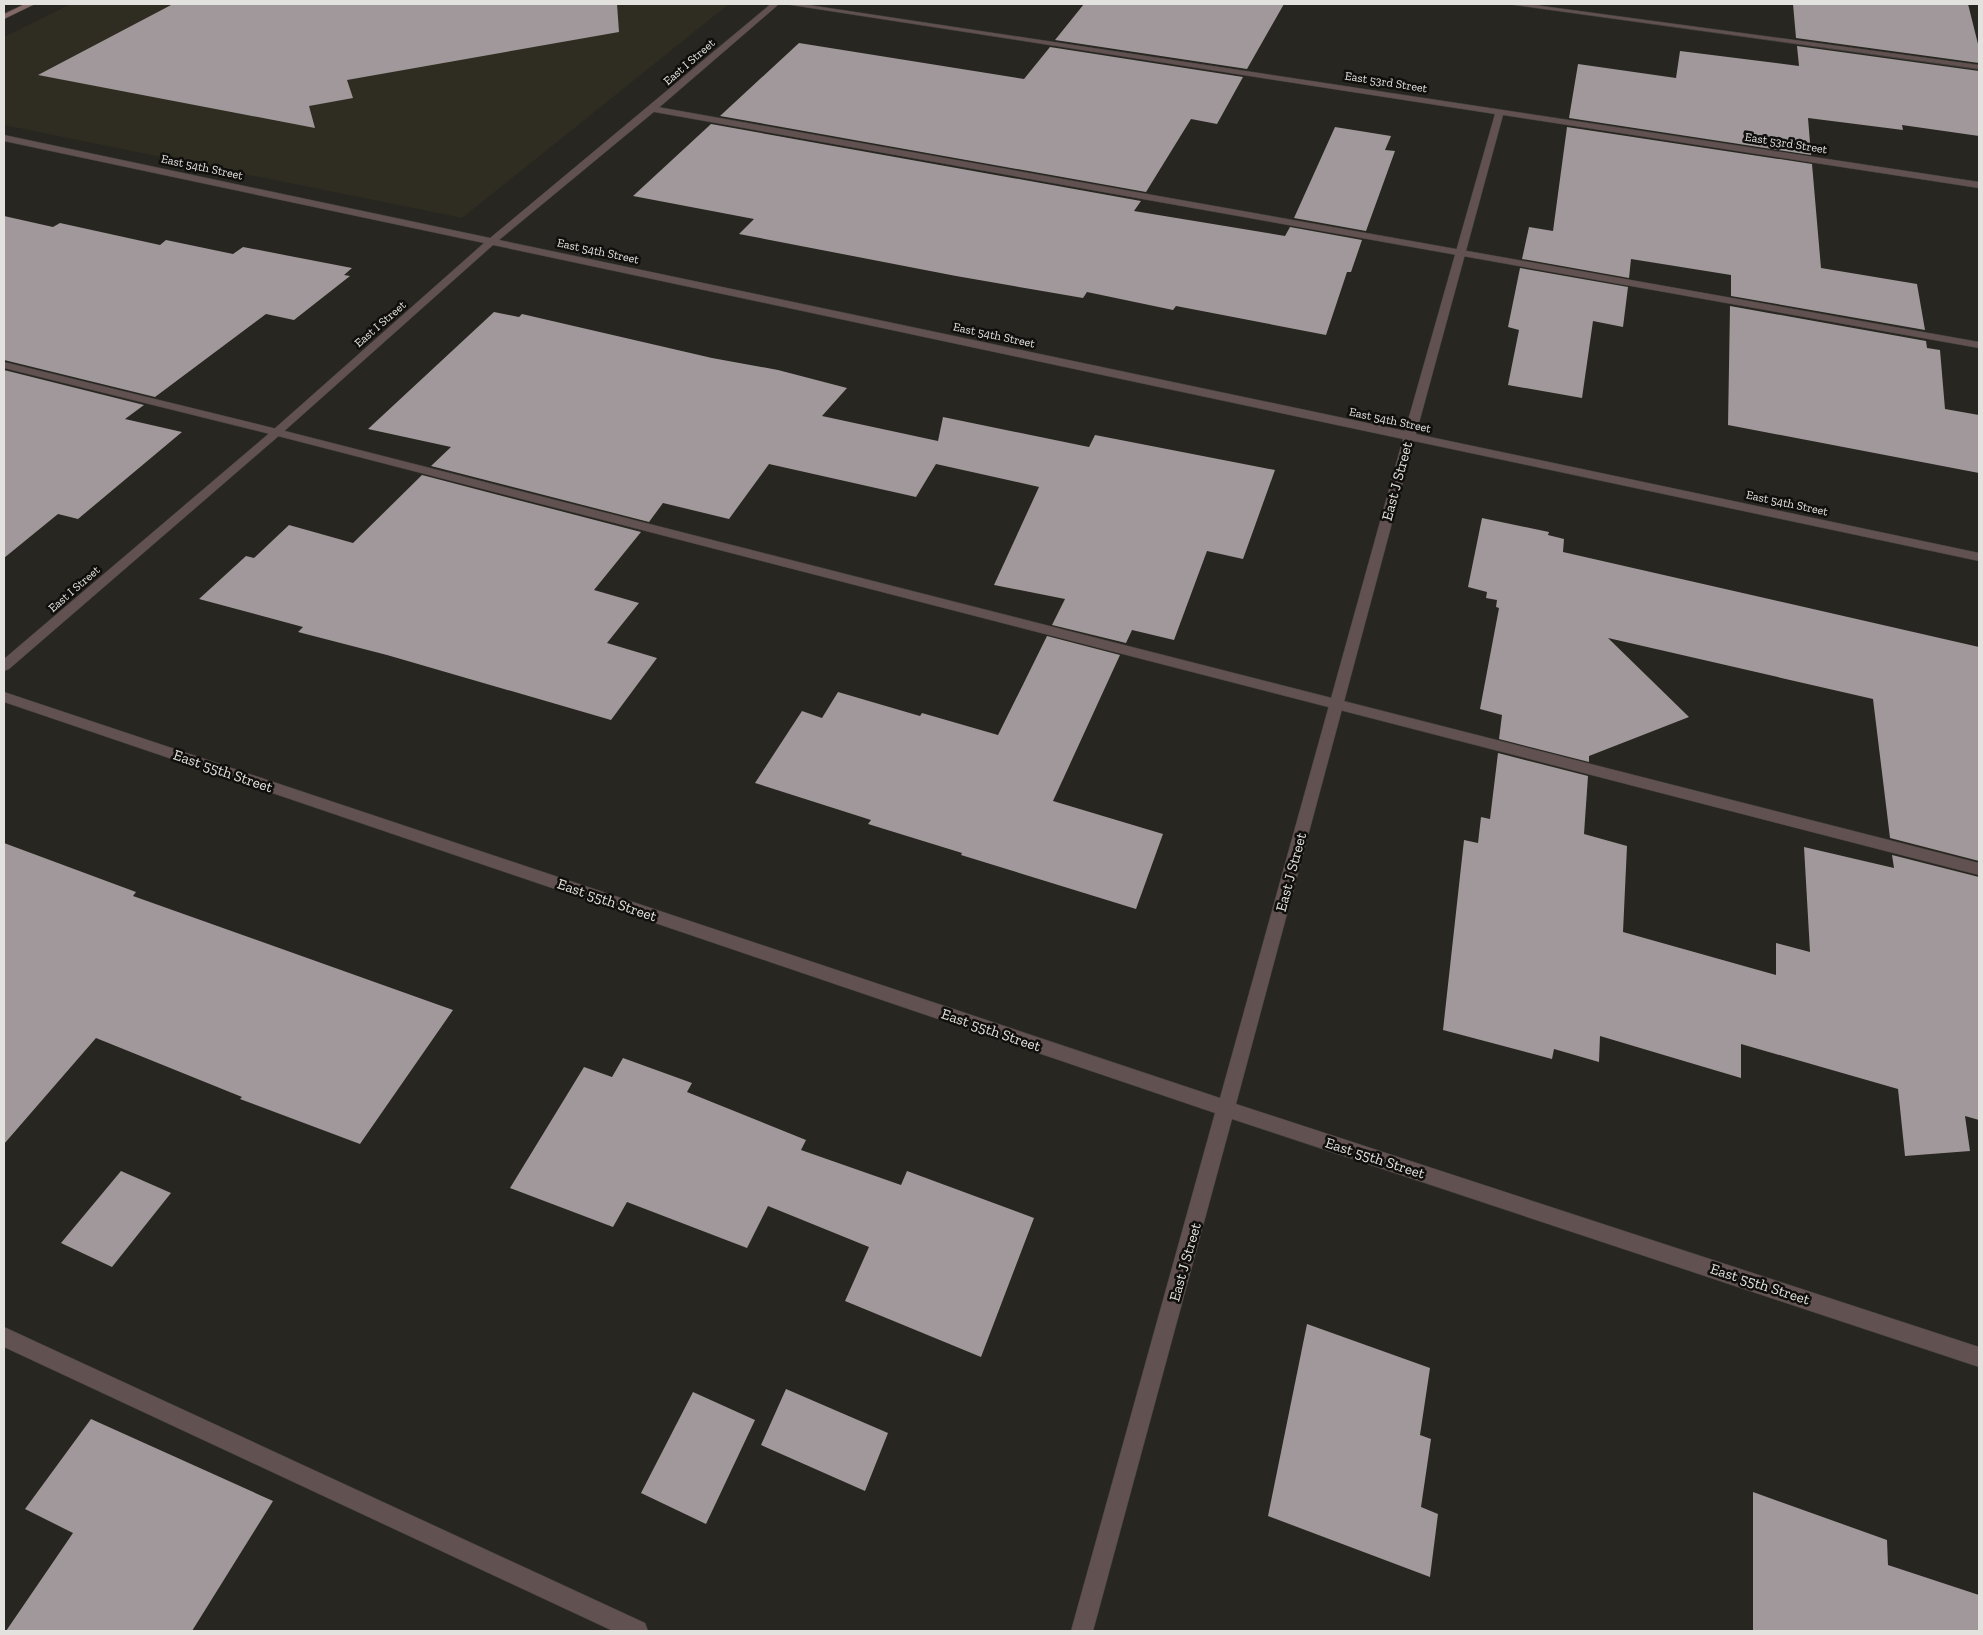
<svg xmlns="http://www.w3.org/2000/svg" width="1983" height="1635" viewBox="0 0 1983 1635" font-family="'Zilla Slab',serif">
  <rect width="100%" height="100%" fill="#272620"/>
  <path fill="#2f2d21" d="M 71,4 L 729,4 L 462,218 L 4,125 L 4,37 Z"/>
  <path fill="#a0989a" d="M 173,4 L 617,4 L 619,32 L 347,80 L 353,98 L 309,106 L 315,128 L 38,75 Z
    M 1084,4 L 1284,4 L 1247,69 L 1055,40 Z
    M 1793,4 L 1968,4 L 1979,48 L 1979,63 L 1796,38 Z
    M 799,43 L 1024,79 L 1050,47 L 1243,77 L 1217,124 L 1191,119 L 1146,192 L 720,116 Z
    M 1797,46 L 1979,71 L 1979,136 L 1902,125 L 1903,130 L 1808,118 L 1811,155 L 1569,118 L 1578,64 L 1676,78 L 1680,51 L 1799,66 Z
    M 711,124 L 1141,201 L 1134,211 L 1285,236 L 1290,227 L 1362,240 L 1351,272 L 1347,272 L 1326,335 L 1176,306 L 1173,310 L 1087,292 L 1083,298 L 956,276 L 739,234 L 754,219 L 633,196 Z
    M 1335,127 L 1391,136 L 1385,150 L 1395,151 L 1366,231 L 1294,218 Z
    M 1567,127 L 1812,164 L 1821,268 L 1917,284 L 1925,330 L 1731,296 L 1731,275 L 1631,259 L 1629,278 L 1522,259 L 1529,227 L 1553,231 Z
    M 4,216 L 53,227 L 60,223 L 160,245 L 166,240 L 233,254 L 243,247 L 352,268 L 344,275 L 350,276 L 294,320 L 266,314 L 155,397 L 4,360 Z
    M 1520,268 L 1628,287 L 1623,327 L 1593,321 L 1582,398 L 1508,385 L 1519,330 L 1508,327 Z
    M 1730,306 L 1926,341 L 1927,348 L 1940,350 L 1945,409 L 1979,415 L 1979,473 L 1728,425 Z
    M 494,312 L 519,317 L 522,314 L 712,358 L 778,370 L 847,388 L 822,416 L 938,441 L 943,417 L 1089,447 L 1095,435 L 1275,470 L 1243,559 L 1207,551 L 1174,640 L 1132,630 L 1126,643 L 1052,625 L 1065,599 L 994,585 L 1039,487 L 936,464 L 916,497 L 769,464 L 729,519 L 663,503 L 649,522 L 431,466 L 451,447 L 368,429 Z
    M 4,370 L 144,405 L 125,419 L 182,432 L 78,519 L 58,514 L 4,558 Z
    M 422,475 L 641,532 L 594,590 L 639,603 L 607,643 L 657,658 L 611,720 L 387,655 L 298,632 L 303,627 L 199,599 L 246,556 L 254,558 L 289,525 L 353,543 Z
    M 1482,518 L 1549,532 L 1548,535 L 1564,539 L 1563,552 L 1979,647 L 1979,861 L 1890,838 L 1873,699 L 1608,638 L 1689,717 L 1589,756 L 1589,762 L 1499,739 L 1502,715 L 1480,709 L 1499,608 L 1496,607 L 1497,600 L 1486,598 L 1487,592 L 1468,587 Z
    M 1047,636 L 1120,655 L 1053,801 L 1163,834 L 1136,909 L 961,855 L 962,853 L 868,824 L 871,820 L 755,783 L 802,711 L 822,718 L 838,692 L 920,716 L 922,713 L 998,735 Z
    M 1498,753 L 1588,776 L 1584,834 L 1627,846 L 1623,932 L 1776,975 L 1776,943 L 1810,952 L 1804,847 L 1894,868 L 1892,855 L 1979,877 L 1979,1120 L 1965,1116 L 1970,1151 L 1905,1156 L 1898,1089 L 1741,1044 L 1741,1078 L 1600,1036 L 1599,1062 L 1554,1049 L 1552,1059 L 1443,1030 L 1464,840 L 1478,843 L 1481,817 L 1490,819 Z
    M 4,843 L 136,892 L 133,896 L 453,1010 L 360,1144 L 240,1099 L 242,1097 L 96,1038 L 4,1144 Z
    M 623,1058 L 692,1083 L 687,1092 L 806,1140 L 801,1150 L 901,1185 L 907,1171 L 1034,1218 L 981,1357 L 845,1301 L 869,1247 L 768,1206 L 747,1248 L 627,1202 L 613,1227 L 510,1188 L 584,1067 L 612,1077 Z
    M 121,1171 L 171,1193 L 112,1267 L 61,1243 Z
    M 1307,1324 L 1430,1368 L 1420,1435 L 1431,1439 L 1421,1507 L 1438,1514 L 1430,1577 L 1268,1516 Z
    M 786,1389 L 888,1433 L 865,1491 L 761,1445 Z
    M 693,1392 L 755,1420 L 706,1524 L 641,1493 Z
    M 91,1419 L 273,1501 L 192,1631 L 6,1631 L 73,1533 L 25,1509 Z
    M 1753,1492 L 1887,1540 L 1888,1565 L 1979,1595 L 1979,1631 L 1753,1631 Z"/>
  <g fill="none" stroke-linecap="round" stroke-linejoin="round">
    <g stroke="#41403b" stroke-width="1">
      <path id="lane" d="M 1508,4 L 1527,4 L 1979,65 L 1979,69 Z
        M 652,106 L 1979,342 L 1979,348 L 649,111 L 648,109 Z
        M 4,362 L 281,430 L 1979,863 L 1979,875 L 274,435 L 4,368 Z
        M 4,1327 L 645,1623 L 648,1631 L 613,1631 L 4,1347 Z"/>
    </g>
    <g stroke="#41403b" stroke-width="1">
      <path id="street" d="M 771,4 L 779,4 L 655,111 L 499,240 L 1405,431 L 1495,114 L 785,4 L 802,4 L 1979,182 L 1979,188 L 1503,115 L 1416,434 L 1979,553 L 1979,561 L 1414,441 L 1236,1104 L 1979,1347 L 1979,1367 L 1232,1119 L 1093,1631 L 1071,1631 L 1215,1113 L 4,702 L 4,692 L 1220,1098 L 1403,439 L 493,245 L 281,434 L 9,669 L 4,671 L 4,659 L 273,430 L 484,243 L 4,141 L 4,135 L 490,238 Z"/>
    </g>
    <g stroke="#41403b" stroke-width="1">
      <path id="secondary" d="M 25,4 L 35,4 L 4,19 L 4,14 Z"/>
    </g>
    <use href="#lane" fill="#615150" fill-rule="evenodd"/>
    <use href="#street" fill="#615150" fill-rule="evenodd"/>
    <use href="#secondary" fill="#826866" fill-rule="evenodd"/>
  </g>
  <g text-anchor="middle" stroke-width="5" stroke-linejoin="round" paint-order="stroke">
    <g font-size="12" fill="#e3e2de" stroke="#100f0d">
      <text transform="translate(689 62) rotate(-41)" y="4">East I Street</text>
      <text transform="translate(1386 82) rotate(9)" y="4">East 53rd Street</text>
      <text transform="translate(1786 143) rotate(9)" y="4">East 53rd Street</text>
      <text transform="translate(202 167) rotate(12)" y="4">East 54th Street</text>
      <text transform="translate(598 251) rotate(12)" y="4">East 54th Street</text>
      <text transform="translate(380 324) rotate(-41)" y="4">East I Street</text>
      <text transform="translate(994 335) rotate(12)" y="4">East 54th Street</text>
      <text transform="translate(1390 420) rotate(12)" y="4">East 54th Street</text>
      <text transform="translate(1787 503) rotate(12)" y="4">East 54th Street</text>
      <text transform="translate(74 589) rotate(-41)" y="4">East I Street</text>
    </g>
    <g font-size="15" fill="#e3e2de" stroke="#100f0d">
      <text transform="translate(1397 481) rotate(-75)" y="5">East J Street</text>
      <text transform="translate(223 771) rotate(19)" y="5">East 55th Street</text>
      <text transform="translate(1291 872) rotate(-75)" y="5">East J Street</text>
      <text transform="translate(607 900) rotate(19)" y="5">East 55th Street</text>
      <text transform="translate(991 1030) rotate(19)" y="5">East 55th Street</text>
      <text transform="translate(1375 1158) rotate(18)" y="5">East 55th Street</text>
      <text transform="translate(1185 1262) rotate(-74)" y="5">East J Street</text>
      <text transform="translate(1760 1284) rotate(18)" y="5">East 55th Street</text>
    </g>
  </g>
  <rect width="1983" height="1635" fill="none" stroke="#e3e2de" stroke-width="10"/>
</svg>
